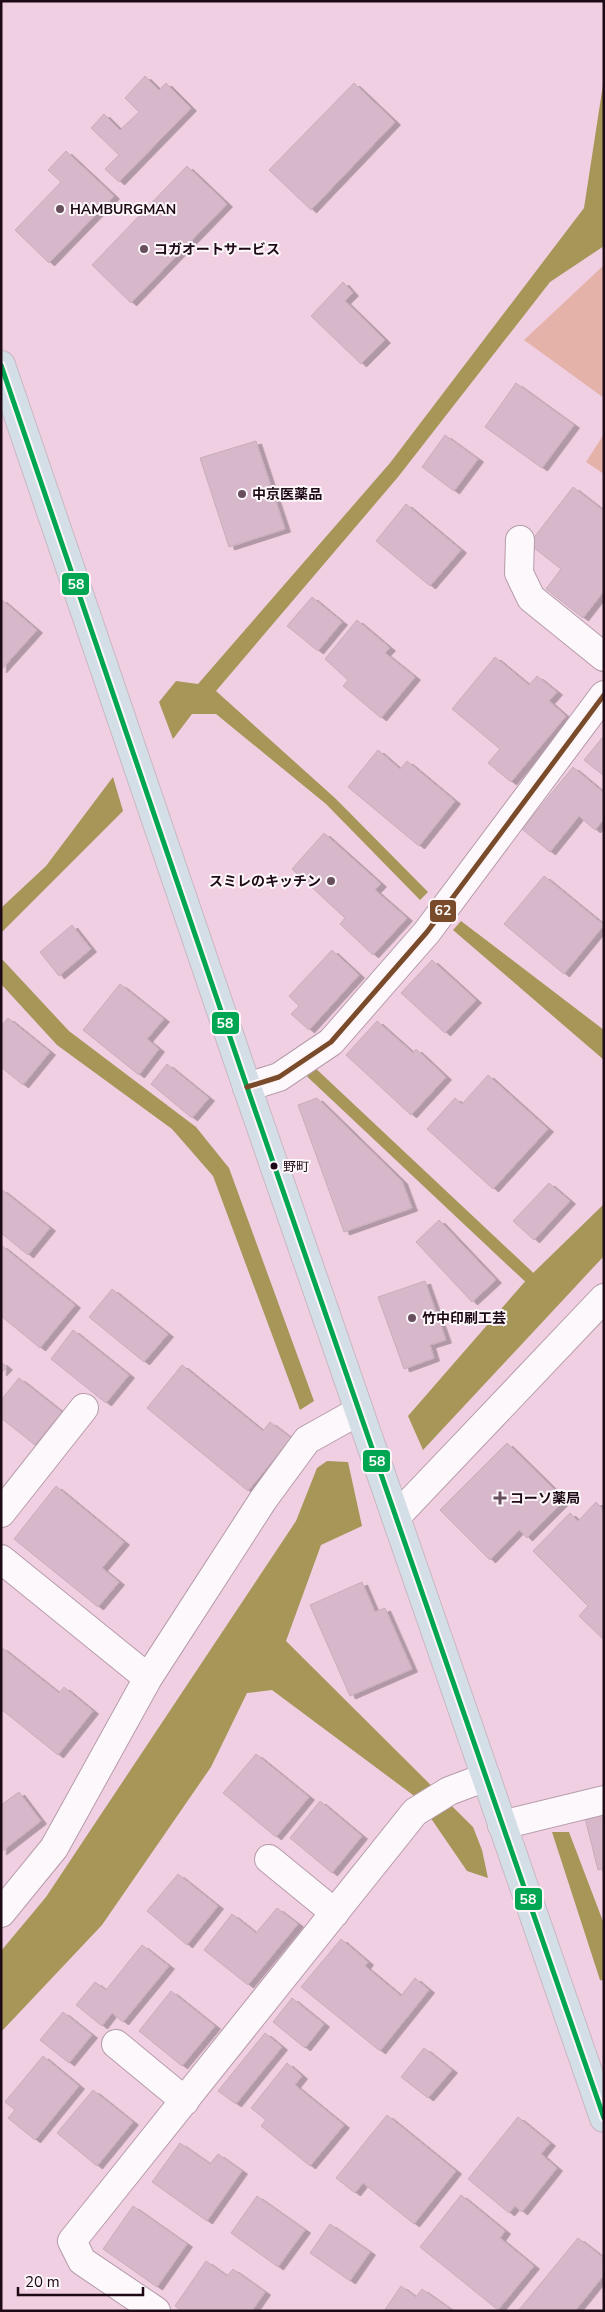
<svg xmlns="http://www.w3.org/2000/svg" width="605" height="2312" viewBox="0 0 605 2312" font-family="'Nunito Sans','Noto Sans JP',sans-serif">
  <defs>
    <filter id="shadow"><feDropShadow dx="5.5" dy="3" stdDeviation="0" flood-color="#0004"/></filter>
  </defs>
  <rect width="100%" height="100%" fill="#f1cfe2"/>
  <path fill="#e5b2aa" d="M 604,265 L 604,398 L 524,340 Z
    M 604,434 L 604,474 L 586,462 Z"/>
  <path fill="#a69657" d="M 604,78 L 604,246 L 550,282 L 398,477 L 216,691 L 336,799 L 428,892 L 420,900 L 326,804 L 216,714 L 192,714 L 173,739 L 159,702 L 176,681 L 198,684 L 390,463 L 584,208 Z
    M 113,777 L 123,811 L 1,933 L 1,908 L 46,866 Z
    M 461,921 L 604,1030 L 604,1060 L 453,930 Z
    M 1,958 L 69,1031 L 196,1127 L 229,1168 L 314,1401 L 300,1410 L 213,1176 L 172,1129 L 57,1045 L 1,984 Z
    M 604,1204 L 604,1256 L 423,1450 L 408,1416 L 529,1277 Z
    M 327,1461 L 348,1462 L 362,1526 L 321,1545 L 286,1641 L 473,1827 L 482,1850 L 488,1878 L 467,1871 L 417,1798 L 272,1690 L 247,1693 L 211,1767 L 102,1925 L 1,2032 L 1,1951 L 46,1897 L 296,1521 L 317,1468 Z
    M 552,1832 L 569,1832 L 604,1924 L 604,1981 L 600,1980 Z"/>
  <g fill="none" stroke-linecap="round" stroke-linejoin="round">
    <path stroke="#a69657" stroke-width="12" d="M 313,1074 L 529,1277"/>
  </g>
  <path fill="#d6b8ca" stroke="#c7adbc" filter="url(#shadow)" d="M 145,76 L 159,90 L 166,83 L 191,108 L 119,182 L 105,169 L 119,155 L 91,128 L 104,114 L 120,130 L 139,112 L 125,98 Z
    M 354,83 L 395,122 L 311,210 L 269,170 Z
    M 66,151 L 114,196 L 49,263 L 15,230 L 61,182 L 48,170 Z
    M 187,166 L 227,204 L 131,303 L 92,265 Z
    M 343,282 L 353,293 L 345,301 L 385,340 L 361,364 L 311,316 Z
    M 516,383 L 574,425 L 542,468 L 485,427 Z
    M 445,435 L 478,459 L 454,491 L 422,467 Z
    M 256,441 L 285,529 L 229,547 L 200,458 Z
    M 573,487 L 604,511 L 604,591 L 583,618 L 546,589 L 561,569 L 529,544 Z
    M 406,504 L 461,550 L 430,586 L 376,541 Z
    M 312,597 L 342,622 L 318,651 L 287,626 Z
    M 1,599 L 37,630 L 1,670 Z
    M 357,620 L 390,648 L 385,653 L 415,677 L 381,718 L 343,686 L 348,680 L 325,659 Z
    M 495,657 L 529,685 L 537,676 L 557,692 L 549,701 L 566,716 L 511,782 L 488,763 L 500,749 L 452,709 Z
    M 602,738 L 604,739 L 604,776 L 584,760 Z
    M 378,750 L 400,769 L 407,761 L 455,801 L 419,846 L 348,787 Z
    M 573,767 L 604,793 L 604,819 L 595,830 L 579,816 L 550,852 L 522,829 Z
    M 324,833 L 381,884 L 375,890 L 407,918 L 373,955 L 340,924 L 345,918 L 292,869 Z
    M 544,876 L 604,925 L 564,974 L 504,924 Z
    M 72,925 L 91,949 L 59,976 L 40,952 Z
    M 332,950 L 359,975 L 309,1030 L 291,1014 L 299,1006 L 289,996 Z
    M 432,960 L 476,1000 L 445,1033 L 401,993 Z
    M 120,984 L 164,1019 L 147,1039 L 159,1049 L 139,1075 L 83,1030 Z
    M 8,1018 L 50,1052 L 23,1085 L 1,1067 L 1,1026 Z
    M 377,1021 L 413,1053 L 416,1049 L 446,1077 L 411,1115 L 346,1055 Z
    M 167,1064 L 209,1098 L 192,1118 L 151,1084 Z
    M 488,1075 L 548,1129 L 493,1189 L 427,1129 L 455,1098 L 462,1104 Z
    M 317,1098 L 402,1181 L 412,1208 L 344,1232 L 298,1105 Z
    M 549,1183 L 570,1201 L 534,1240 L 513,1221 Z
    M 1,1189 L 50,1228 L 28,1255 L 1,1233 Z
    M 439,1220 L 496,1280 L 472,1302 L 416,1242 Z
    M 1,1245 L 75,1305 L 40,1348 L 1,1316 Z
    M 425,1281 L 446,1340 L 430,1345 L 434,1358 L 404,1369 L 378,1297 Z
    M 112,1289 L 168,1334 L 144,1362 L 89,1317 Z
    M 73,1330 L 129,1375 L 106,1403 L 51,1359 Z
    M 1,1362 L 7,1367 L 1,1373 Z
    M 182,1365 L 263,1431 L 270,1422 L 291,1438 L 248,1491 L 147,1408 Z
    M 19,1378 L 62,1412 L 35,1445 L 1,1418 L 1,1400 Z
    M 507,1443 L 565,1500 L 527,1538 L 519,1530 L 490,1560 L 440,1510 Z
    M 56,1486 L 124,1542 L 102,1568 L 119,1582 L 98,1607 L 14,1539 Z
    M 596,1502 L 604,1510 L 604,1640 L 579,1616 L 588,1606 L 533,1551 L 570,1513 L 578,1521 Z
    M 362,1582 L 375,1612 L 385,1608 L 412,1669 L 350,1696 L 310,1605 Z
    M 1,1647 L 59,1693 L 64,1687 L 93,1711 L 58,1755 L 1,1709 Z
    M 256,1754 L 309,1797 L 276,1837 L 223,1793 Z
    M 19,1792 L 41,1821 L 1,1852 L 1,1805 Z
    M 320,1801 L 362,1836 L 332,1873 L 290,1838 Z
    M 604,1809 L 604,1869 L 598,1870 L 584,1814 Z
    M 178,1874 L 218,1906 L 187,1945 L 147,1911 Z
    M 277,1908 L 298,1924 L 248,1985 L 204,1950 L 232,1914 L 256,1933 Z
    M 341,1939 L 368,1962 L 365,1966 L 401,1996 L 415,1978 L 429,1990 L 380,2051 L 301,1987 Z
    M 142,1945 L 169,1966 L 123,2022 L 112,2013 L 102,2026 L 76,2005 L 95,1982 L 106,1990 Z
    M 171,1991 L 215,2026 L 182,2066 L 139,2031 Z
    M 292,1998 L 324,2024 L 305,2048 L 273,2022 Z
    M 63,2012 L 92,2035 L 69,2063 L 40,2040 Z
    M 265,2033 L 282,2047 L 236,2104 L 218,2091 Z
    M 424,2048 L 452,2070 L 428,2098 L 401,2077 Z
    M 43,2056 L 79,2086 L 35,2140 L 8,2118 L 15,2110 L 5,2102 Z
    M 287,2063 L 302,2076 L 295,2085 L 344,2125 L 310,2166 L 261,2126 L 266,2120 L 251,2108 Z
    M 93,2090 L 133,2122 L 97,2166 L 57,2133 Z
    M 387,2115 L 456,2171 L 414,2224 L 363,2183 L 355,2193 L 336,2178 Z
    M 518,2117 L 550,2143 L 541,2154 L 557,2168 L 522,2212 L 515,2206 L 509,2213 L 468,2179 Z
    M 180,2143 L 210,2164 L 218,2154 L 242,2171 L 207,2221 L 152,2182 Z
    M 461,2195 L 505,2231 L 500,2238 L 534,2266 L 498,2310 L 420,2247 Z
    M 257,2196 L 305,2230 L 278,2267 L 231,2233 Z
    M 133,2206 L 187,2244 L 157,2287 L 103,2249 Z
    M 330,2224 L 370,2252 L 350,2281 L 310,2253 Z
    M 578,2238 L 604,2258 L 604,2275 L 575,2311 L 518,2311 Z
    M 206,2261 L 227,2276 L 233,2269 L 265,2292 L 252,2311 L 182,2311 L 175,2306 Z
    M 401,2286 L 416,2297 L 422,2289 L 453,2311 L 384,2311 Z"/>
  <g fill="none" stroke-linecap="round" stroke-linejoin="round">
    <g stroke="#b69cab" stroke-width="30">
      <path id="minor" d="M 520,540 L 519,573 L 531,598 L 604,657
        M 247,1087 L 279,1077 L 331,1042 L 427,932 L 604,695
        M 1,1513 L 84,1408
        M 396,1517 L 604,1298
        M 1,1559 L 148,1678
        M 502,1825 L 604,1800
        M 269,1859 L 335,1913
        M 1,1913 L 54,1848 L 148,1678 L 263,1500 L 307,1440 L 359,1411
        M 116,2044 L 185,2101
        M 156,2311 L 82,2261 L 72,2241 L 415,1812 L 449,1791 L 486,1777"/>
    </g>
    <g stroke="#c9b8c2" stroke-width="30">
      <path id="highway" d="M 1,365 L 247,1087 L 604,2118"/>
    </g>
    <use href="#minor" stroke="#fdf8fb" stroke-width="28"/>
    <use href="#highway" stroke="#d4dee6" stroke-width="28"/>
    <g stroke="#fcf6f9" stroke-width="9">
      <path id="bus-1" d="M 1,365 L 247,1087 L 604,2118"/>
    </g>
    <g stroke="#fcf6f9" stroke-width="9">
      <path id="bus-2" d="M 247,1087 L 279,1077 L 331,1042 L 427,932 L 604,695"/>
    </g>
    <use href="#bus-1" stroke="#00a651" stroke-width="5"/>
    <use href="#bus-2" stroke="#7a4b2a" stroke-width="5"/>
  </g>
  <g fill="#684f5d" stroke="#fcf6f9" stroke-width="2">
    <circle cx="60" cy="209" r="5"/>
    <circle cx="144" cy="249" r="5"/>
    <circle cx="242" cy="494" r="5"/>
    <circle cx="331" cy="881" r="5"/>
    <circle cx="412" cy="1318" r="5"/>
    <path d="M497.5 1490.5h5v5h5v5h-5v5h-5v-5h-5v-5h5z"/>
  </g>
  <circle fill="#1e0a16" stroke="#fcf6f9" stroke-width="2" cx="274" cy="1166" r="4.5"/>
  <g text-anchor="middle" stroke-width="4" stroke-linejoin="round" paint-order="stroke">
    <g font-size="13" fill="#1e0a16" stroke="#fcf6f9" text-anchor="start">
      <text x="283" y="1171">野町</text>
    </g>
    <g font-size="14" font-weight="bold" fill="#1e0a16" stroke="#fcf6f9" text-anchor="start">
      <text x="70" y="214">HAMBURGMAN</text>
      <text x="154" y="254">コガオートサービス</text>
      <text x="252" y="499">中京医薬品</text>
      <text x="321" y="886" text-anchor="end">スミレのキッチン</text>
      <text x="422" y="1323">竹中印刷工芸</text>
      <text x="510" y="1503">コーソ薬局</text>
    </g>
  </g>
  <g stroke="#fcf6f9" stroke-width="2">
    <rect x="61" y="572" width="29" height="24" rx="5" fill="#00a651"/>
    <rect x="429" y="899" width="28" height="24" rx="5" fill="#7a4b2a"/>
    <rect x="211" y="1011" width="29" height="24" rx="5" fill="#00a651"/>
    <rect x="362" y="1449" width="29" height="24" rx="5" fill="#00a651"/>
    <rect x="514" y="1887" width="29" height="24" rx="5" fill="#00a651"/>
  </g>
  <g font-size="14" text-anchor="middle" font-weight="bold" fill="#fff">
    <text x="76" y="589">58</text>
    <text x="443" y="915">62</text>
    <text x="225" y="1028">58</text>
    <text x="377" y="1466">58</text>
    <text x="528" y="1904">58</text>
  </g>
  <rect width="605" height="2312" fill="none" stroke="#1e0a16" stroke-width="5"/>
  <path d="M18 2287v8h125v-8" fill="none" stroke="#1e0a16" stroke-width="2.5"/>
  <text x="25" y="2287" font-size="15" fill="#1e0a16" stroke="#fcf6f9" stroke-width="4" paint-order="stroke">20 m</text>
</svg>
